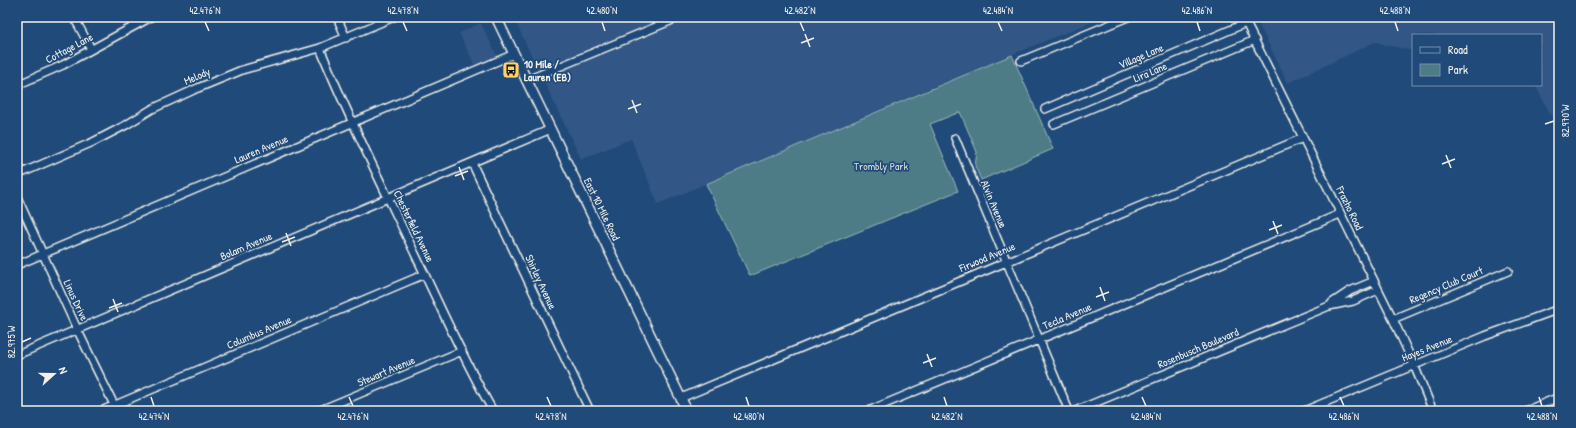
<svg xmlns="http://www.w3.org/2000/svg" width="1576" height="428" viewBox="0 0 1576 428" font-family="'Patrick Hand',sans-serif">
  <rect width="100%" height="100%" fill="#1f4a7a"/>
  <filter id="ink" filterUnits="userSpaceOnUse"><feTurbulence type="fractalNoise" baseFrequency=".025" numOctaves="2"/><feDisplacementMap in="SourceGraphic" scale="8" xChannelSelector="R" yChannelSelector="G"/><feConvolveMatrix kernelMatrix="1 2 1 2 8 2 1 2 1" color-interpolation-filters="sRGB"/></filter>
  <g filter="url(#ink)">
    <path fill="#335786" d="M 513,17 L 1104,17 L 933,87 L 658,204 L 631,139 L 581,159 Z
      M 1255,17 L 1559,17 L 1559,121 L 1555,123 L 1535,85 L 1541,85 L 1541,35 L 1413,35 L 1413,51 L 1375,42 L 1288,83 Z
      M 481,23 L 498,58 L 475,66 L 459,33 Z"/>
    <path fill="#4e7c86" stroke="#a1b6b7" d="M 1012,55 L 1053,149 L 981,180 L 975,166 L 977,152 L 960,112 L 930,124 L 958,191 L 750,276 L 706,184 Z"/>
    <g fill="none" stroke-linecap="round" stroke-linejoin="round">
      <g stroke="#f4f1e8" stroke-width="10">
        <path id="minor" d="M 74,17 L 91,49
          M 337,17 L 346,38
          M 1243,17 L 1393,319 L 1414,365 L 1433,411
          M 320,48 C 349,119 383,187 416,256 C 441,308 464,361 493,411
          M 1021,61 L 1128,17
          M 527,80 L 680,17
          M 17,85 L 63,65 L 151,17
          M 1045,109 L 1246,23
          M 1054,124 L 1255,40
          M 955,138 L 1069,411
          M 472,163 L 590,411
          M 17,175 L 93,142 L 126,125 L 152,109 L 198,88 L 242,70 L 320,48 L 394,17
          M 17,197 L 77,329 L 117,411
          M 17,265 L 514,54
          M 1332,303 L 1350,291 L 1374,281
          M 1393,319 L 1508,271
          M 17,355 L 551,129
          M 681,398 L 1303,138
          M 101,411 L 425,274
          M 318,411 L 462,351
          M 868,411 L 1340,214
          M 1075,411 L 1329,306 L 1353,301 L 1378,290
          M 1304,411 L 1485,336 L 1559,309
          M 1525,411 L 1559,397"/>
      </g>
      <g stroke="#f4f1e8" stroke-width="12">
        <path id="major" d="M 496,17 L 687,411"/>
      </g>
      <use href="#minor" stroke="#1f4a7a" stroke-width="7"/>
      <use href="#major" stroke="#1f4a7a" stroke-width="9"/>
    </g>
  </g>
  <path fill="none" stroke="#f4f1e8" stroke-width="1.5" d="M 205,22 L 209,31M 403,22 L 407,31M 602,22 L 605,31M 800,22 L 804,31M 998,22 L 1002,31M 1197,22 L 1200,31M 1395,22 L 1398,31M 805,34 L 810,47M 801,43 L 814,38M 632,100 L 637,113M 628,109 L 641,104M 1545,124 L 1554,121M 1446,155 L 1451,168M 1442,164 L 1455,159M 459,167 L 464,180M 455,176 L 468,171M 1273,221 L 1278,234M 1269,230 L 1282,225M 286,233 L 291,246M 282,242 L 295,237M 1100,287 L 1105,301M 1096,297 L 1109,292M 113,299 L 118,312M 109,308 L 122,303M 22,342 L 31,338M 927,354 L 932,367M 923,363 L 936,358M 151,397 L 154,406M 349,397 L 353,406M 547,397 L 551,406M 746,397 L 749,406M 944,397 L 947,406M 1142,397 L 1146,406M 1340,397 L 1344,406M 1539,397 L 1542,406"/>
  <defs>
    <g id="bus-square" transform="scale(0.9)"><rect x="-9" y="-9" width="18" height="18" rx="4" fill="#ffd166" stroke="#1f4a7a"/><path d="M-5-6H5V4H4V6H2V4H-2V6H-4V4H-5ZM-3.5-4V0h7V-4ZM-3.5 1.2v1.5H-2V1.2ZM2 1.2v1.5H3.5V1.2Z" fill="#111"/></g>
  </defs>
  <g fill-rule="evenodd">
    <use href="#bus-square" x="511" y="70"/>
  </g>
  <g text-anchor="middle" stroke-width="3.5" stroke-linejoin="round" paint-order="stroke">
    <g font-size="11" fill="#f4f1e8" stroke="#1f4a7a">
      <text transform="translate(69 48) rotate(-28)" y="4">Cottage Lane</text>
      <text transform="translate(1141 56) rotate(-23)" y="4">Village Lane</text>
      <text transform="translate(1150 72) rotate(-23)" y="4">Lira Lane</text>
      <text transform="translate(197 76) rotate(-23)" y="4">Melody</text>
      <text transform="translate(261 149) rotate(-23)" y="4">Lauren Avenue</text>
      <text transform="translate(994 204) rotate(67)" y="4">Alvin Avenue</text>
      <text transform="translate(1350 208) rotate(64)" y="4">Frazho Road</text>
      <text transform="translate(602 209) rotate(64)" y="4">East 10 Mile Road</text>
      <text transform="translate(414 226) rotate(64)" y="4">Chesterfield Avenue</text>
      <text transform="translate(246 246) rotate(-23)" y="4">Bolam Avenue</text>
      <text transform="translate(987 257) rotate(-23)" y="4">Firwood Avenue</text>
      <text transform="translate(541 282) rotate(65)" y="4">Shirley Avenue</text>
      <text transform="translate(1446 285) rotate(-23)" y="4">Regency Club Court</text>
      <text transform="translate(76 300) rotate(65)" y="4">Linus Drive</text>
      <text transform="translate(1067 316) rotate(-23)" y="4">Tecla Avenue</text>
      <text transform="translate(259 332) rotate(-23)" y="4">Columbus Avenue</text>
      <text transform="translate(1198 348) rotate(-23)" y="4">Rosenbusch Boulevard</text>
      <text transform="translate(1427 348) rotate(-22)" y="4">Hayes Avenue</text>
      <text transform="translate(386 371) rotate(-23)" y="4">Stewart Avenue</text>
    </g>
    <g font-size="11" font-weight="bold" fill="#f4f1e8" stroke="#1f4a7a" text-anchor="start">
      <text x="524" y="68">10 Mile /<tspan x="524" dy="13">Lauren (EB)</tspan></text>
    </g>
    <g font-size="11" fill="#dbdfd9" stroke="#1f4a7a">
      <text x="881" y="170">Trombly Park</text>
    </g>
  </g>
  <rect width="1576" height="428" fill="none" stroke="#1f4a7a" stroke-width="44"/>
  <rect x="1412" y="34" width="130" height="52" fill="#1f4a7a" stroke="#748da6"/>
  <rect x="1420" y="47" width="20" height="6" fill="#1f4a7a" stroke="#748da6"/>
  <text x="1448" y="54" font-size="12" fill="#f4f1e8">Road</text>
  <rect x="1420" y="64" width="20" height="12" fill="#4e7c86" stroke="#748da6"/>
  <text x="1448" y="74" font-size="12" fill="#f4f1e8">Park</text>
  <g transform="translate(54 374) rotate(69)" stroke="#1f4a7a" stroke-width="3" paint-order="stroke">
  <path d="M0-3L7 15L0 10L-7 15Z" fill="#f4f1e8"/>
  <text y="-6" font-size="11" font-weight="bold" text-anchor="middle" fill="#f4f1e8">N</text>
  </g>
  <rect x="22" y="22" width="1532" height="384" fill="none" stroke="#f4f1e8" stroke-width="1.5"/>
  <g font-size="10" text-anchor="middle" fill="#f4f1e8">
    <text x="205" y="14">42.476°N</text>
    <text x="403" y="14">42.478°N</text>
    <text x="602" y="14">42.480°N</text>
    <text x="800" y="14">42.482°N</text>
    <text x="998" y="14">42.484°N</text>
    <text x="1197" y="14">42.486°N</text>
    <text x="1395" y="14">42.488°N</text>
    <text transform="translate(1565 121) rotate(-90)" y="4">82.970°W</text>
    <text transform="translate(11 342) rotate(-90)" y="4">82.975°W</text>
    <text x="154" y="420">42.474°N</text>
    <text x="353" y="420">42.476°N</text>
    <text x="551" y="420">42.478°N</text>
    <text x="749" y="420">42.480°N</text>
    <text x="947" y="420">42.482°N</text>
    <text x="1146" y="420">42.484°N</text>
    <text x="1344" y="420">42.486°N</text>
    <text x="1542" y="420">42.488°N</text>
  </g>
</svg>
